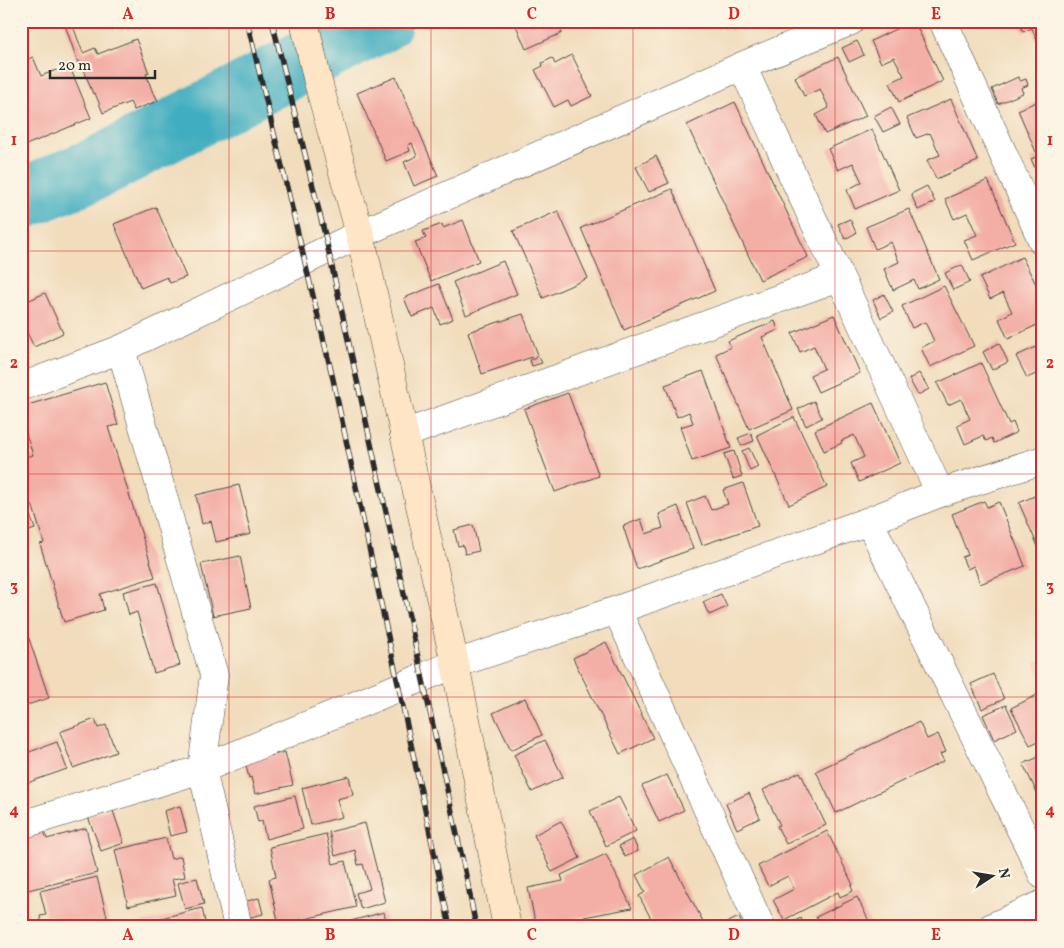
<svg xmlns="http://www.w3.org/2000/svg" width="1064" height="948" viewBox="0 0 1064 948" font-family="Vollkorn,serif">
  <rect width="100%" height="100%" fill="#fcf5e5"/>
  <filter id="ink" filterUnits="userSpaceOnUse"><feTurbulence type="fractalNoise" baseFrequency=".02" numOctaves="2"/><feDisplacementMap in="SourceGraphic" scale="10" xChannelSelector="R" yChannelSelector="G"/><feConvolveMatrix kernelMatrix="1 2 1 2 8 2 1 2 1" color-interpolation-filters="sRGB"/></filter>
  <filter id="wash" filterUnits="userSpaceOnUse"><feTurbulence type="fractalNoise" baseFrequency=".0096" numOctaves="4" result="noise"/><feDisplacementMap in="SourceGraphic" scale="20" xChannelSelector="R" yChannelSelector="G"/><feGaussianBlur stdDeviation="1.12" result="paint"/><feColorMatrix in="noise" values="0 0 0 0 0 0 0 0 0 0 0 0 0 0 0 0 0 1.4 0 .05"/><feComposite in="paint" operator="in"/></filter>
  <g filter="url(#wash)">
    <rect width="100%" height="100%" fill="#f1dcbc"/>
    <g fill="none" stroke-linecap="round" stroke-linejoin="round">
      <path stroke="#41adc0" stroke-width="62" d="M 21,199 L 97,168 L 382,21"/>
    </g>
    <g id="blocks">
      <path fill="#f3aea6" d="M 67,21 L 71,21 L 83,53 L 95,48 L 98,54 L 136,39 L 149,73 L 146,74 L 153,93 L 154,93 L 158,101 L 134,110 L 130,102 L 103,113 L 95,93 L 93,94 L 81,62 L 78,63 L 64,22 Z
        M 514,21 L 557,21 L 562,33 L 526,49 Z
        M 912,21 L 914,21 L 943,81 L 899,102 L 890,83 L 904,76 L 894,57 L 881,63 L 871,41 Z
        M 1019,21 L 1043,21 L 1043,56 L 1032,28 L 1023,32 Z
        M 857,41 L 864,55 L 849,62 L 842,48 Z
        M 572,55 L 592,96 L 571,106 L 568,100 L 554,107 L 535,70 L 543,66 L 542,63 L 552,58 L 555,64 Z
        M 33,57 L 41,76 L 69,65 L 91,118 L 26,145 L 21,134 L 21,62 Z
        M 838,57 L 866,116 L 825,134 L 816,115 L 829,108 L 820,89 L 804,96 L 795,77 Z
        M 396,77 L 438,176 L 414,186 L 404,162 L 417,156 L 412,143 L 408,145 L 410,151 L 386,161 L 357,93 Z
        M 1018,77 L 1020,81 L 1026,79 L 1028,85 L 1021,88 L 1023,93 L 998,104 L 992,89 Z
        M 951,99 L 978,161 L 936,179 L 927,160 L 940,155 L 930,133 L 916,138 L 907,118 Z
        M 1043,99 L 1043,149 L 1036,152 L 1018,110 Z
        M 735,102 L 808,257 L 760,280 L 687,125 Z
        M 891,107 L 900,124 L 883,132 L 874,116 Z
        M 872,129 L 899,190 L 855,209 L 847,190 L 862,182 L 853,163 L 838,170 L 828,149 Z
        M 1043,154 L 1043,181 L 1041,181 L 1031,159 Z
        M 656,156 L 669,183 L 649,192 L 636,167 Z
        M 988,180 L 1015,242 L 973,260 L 964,240 L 977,235 L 967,213 L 954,219 L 945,199 Z
        M 927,186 L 935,202 L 918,210 L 911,194 Z
        M 672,189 L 715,291 L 624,330 L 581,228 Z
        M 156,207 L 186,277 L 170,283 L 167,277 L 141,288 L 114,224 Z
        M 909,209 L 939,279 L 918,289 L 914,280 L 893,290 L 884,269 L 899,262 L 891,242 L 875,249 L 866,227 Z
        M 558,211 L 588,278 L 543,298 L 513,231 Z
        M 850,219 L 856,233 L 845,239 L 838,224 Z
        M 463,220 L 479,261 L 431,281 L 415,242 L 426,238 L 423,231 L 442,224 L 443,228 Z
        M 1022,257 L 1043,298 L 1043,322 L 1008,339 L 999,319 L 1012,312 L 1003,293 L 990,299 L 980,278 Z
        M 503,261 L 517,294 L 466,315 L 453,282 Z
        M 962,265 L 970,282 L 953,290 L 945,273 Z
        M 439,284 L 453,319 L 440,324 L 434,308 L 412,317 L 404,298 Z
        M 944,286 L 974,346 L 930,367 L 921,348 L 934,341 L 925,322 L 912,328 L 902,306 Z
        M 45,293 L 63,333 L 34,347 L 21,320 L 21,304 Z
        M 884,294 L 893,312 L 881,318 L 873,300 Z
        M 523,314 L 538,355 L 482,374 L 468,332 Z
        M 834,315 L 860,373 L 818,392 L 810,375 L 824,369 L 814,346 L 800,352 L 792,333 Z
        M 775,321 L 778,330 L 762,337 L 793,410 L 749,429 L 716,354 L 731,347 L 728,341 Z
        M 999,343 L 1008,362 L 992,370 L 983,352 Z
        M 1043,344 L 1043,378 L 1040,372 L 1027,378 L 1016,356 Z
        M 539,357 L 542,363 L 532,366 L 530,360 Z
        M 981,363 L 1009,424 L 1013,422 L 1017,432 L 994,443 L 992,438 L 986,441 L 983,436 L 965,444 L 957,425 L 970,419 L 961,399 L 948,405 L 937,383 Z
        M 703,371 L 731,448 L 692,461 L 680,427 L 693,423 L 689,412 L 677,417 L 665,385 Z
        M 919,373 L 929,389 L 918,395 L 909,379 Z
        M 105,382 L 118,425 L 108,427 L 155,577 L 100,594 L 104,610 L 64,622 L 40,544 L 44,543 L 32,504 L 21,507 L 21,447 L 25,457 L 33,455 L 21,418 L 21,407 Z
        M 568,393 L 599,476 L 555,492 L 524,409 Z
        M 1043,395 L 1043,414 L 1035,398 Z
        M 814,401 L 822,418 L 806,426 L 798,409 Z
        M 873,403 L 900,463 L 859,482 L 851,463 L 864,457 L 854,435 L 841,441 L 842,443 L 824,451 L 815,430 Z
        M 794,417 L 827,487 L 789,505 L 757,435 Z
        M 751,433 L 754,441 L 741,446 L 738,438 Z
        M 749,448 L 758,467 L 750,471 L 742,451 Z
        M 734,451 L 742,476 L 733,479 L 724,454 Z
        M 743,483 L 758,526 L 702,545 L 687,503 L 705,496 L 711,510 L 728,504 L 723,490 Z
        M 239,485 L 251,534 L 216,542 L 211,521 L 202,524 L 196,495 Z
        M 1043,492 L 1043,558 L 1019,503 Z
        M 984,501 L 987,507 L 999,502 L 1025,566 L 980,584 L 974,566 L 967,569 L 962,557 L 968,555 L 952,514 Z
        M 678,506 L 693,549 L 637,569 L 623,526 L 641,519 L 646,534 L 663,528 L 659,514 Z
        M 30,515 L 35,529 L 23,533 L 21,527 L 21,519 Z
        M 473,525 L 479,551 L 465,554 L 463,545 L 458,546 L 454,530 Z
        M 240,556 L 251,608 L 213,616 L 201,564 Z
        M 157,583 L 180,665 L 154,673 L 137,612 L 129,615 L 123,592 Z
        M 721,594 L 727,607 L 709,615 L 703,602 Z
        M 21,615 L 49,698 L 21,707 Z
        M 606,642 L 653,738 L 620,754 L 573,658 Z
        M 1043,659 L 1043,682 L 1034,663 Z
        M 993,674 L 1004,699 L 982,709 L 971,684 Z
        M 1043,692 L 1043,739 L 1030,745 L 1011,708 Z
        M 525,698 L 542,735 L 511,750 L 493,713 Z
        M 1006,705 L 1017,729 L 994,740 L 983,715 Z
        M 95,719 L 98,728 L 106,725 L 116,752 L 73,768 L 60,732 Z
        M 919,722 L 927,739 L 938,734 L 946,752 L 940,754 L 944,761 L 836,813 L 816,771 Z
        M 545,740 L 563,777 L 532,792 L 514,755 Z
        M 57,742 L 67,769 L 21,785 L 21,755 Z
        M 285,752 L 293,785 L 255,794 L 251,777 L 249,778 L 245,762 Z
        M 1043,755 L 1043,805 L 1023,764 Z
        M 800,772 L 826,825 L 786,844 L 777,826 L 780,825 L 763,790 Z
        M 667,775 L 684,810 L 659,822 L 642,786 Z
        M 349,776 L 353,795 L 337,799 L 342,817 L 311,825 L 302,788 Z
        M 749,793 L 760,818 L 737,829 L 726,804 Z
        M 295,796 L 303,829 L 266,839 L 262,821 L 258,822 L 254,806 Z
        M 619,797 L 636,831 L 606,846 L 590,811 Z
        M 180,806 L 187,832 L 170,836 L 164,811 Z
        M 112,808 L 124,843 L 101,851 L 88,817 Z
        M 561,821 L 580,858 L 552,872 L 534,835 Z
        M 365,823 L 385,902 L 361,909 L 356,893 L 370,889 L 363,864 L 358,865 L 355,850 L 335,856 L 329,832 Z
        M 86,828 L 97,873 L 24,891 L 21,879 L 21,863 L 28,862 L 22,837 L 44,831 L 47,839 Z
        M 827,831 L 853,885 L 851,886 L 853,891 L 840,897 L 838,892 L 784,920 L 773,900 L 794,889 L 788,876 L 768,886 L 758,866 Z
        M 326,834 L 333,864 L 345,861 L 356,907 L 279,925 L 269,879 L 276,877 L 270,847 Z
        M 166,838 L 171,859 L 181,856 L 185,877 L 172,879 L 176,895 L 128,906 L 115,850 Z
        M 633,839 L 638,851 L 625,857 L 619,846 Z
        M 606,854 L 632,908 L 536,926 L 528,888 L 563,881 L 561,875 Z
        M 669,857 L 705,925 L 702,927 L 663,927 L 661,923 L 655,926 L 639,896 L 645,892 L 636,875 Z
        M 97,877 L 109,925 L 101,927 L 42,927 L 40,916 L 46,915 L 40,891 Z
        M 197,878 L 204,904 L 185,909 L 178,883 Z
        M 857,897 L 872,927 L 821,927 L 816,917 Z
        M 259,898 L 263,914 L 247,918 L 243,902 Z
        M 202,908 L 206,927 L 129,927 L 129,926 Z
        M 384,912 L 387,927 L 353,927 L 351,921 Z
        M 739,917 L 743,927 L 718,927 Z
        M 801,918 L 805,927 L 788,927 L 787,925 Z
        M 338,921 L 339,927 L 318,927 L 318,926 Z"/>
    </g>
  </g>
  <g filter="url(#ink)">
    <use href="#blocks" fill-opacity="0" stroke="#494641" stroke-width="1"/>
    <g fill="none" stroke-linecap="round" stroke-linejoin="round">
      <g stroke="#494641" stroke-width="29">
        <path id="street" d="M 943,21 L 1043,242
          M 742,66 L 940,493
          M 121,349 L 214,675 L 202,769 L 238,927
          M 21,387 L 121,349 L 360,234 L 742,66 L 851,21
          M 404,434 L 839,277
          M 869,521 L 1043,875
          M 617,610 L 761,927
          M 21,825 L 202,769 L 455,664 L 617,610 L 869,521 L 940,493 L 1043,460
          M 992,927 L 1043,904"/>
      </g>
      <g stroke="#494641" stroke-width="29">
        <path id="secondary" d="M 304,21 L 317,78 L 360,234 L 455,664 L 507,927"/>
      </g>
      <use href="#street" stroke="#fff" stroke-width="28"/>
      <use href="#secondary" stroke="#fde5c5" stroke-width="28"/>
      <g stroke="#2b2b2b" stroke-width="5.5">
        <path id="rail" d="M 247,21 L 333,379 L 450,927
          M 272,21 L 325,235 L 467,880 L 476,927"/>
      </g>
      <use href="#rail" stroke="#fcf5e5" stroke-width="4" stroke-dasharray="11" stroke-linecap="butt"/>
    </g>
  </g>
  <path fill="none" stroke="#d62828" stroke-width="1" stroke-opacity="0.55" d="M 229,21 L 229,927M 431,21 L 431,927M 633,21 L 633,927M 835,21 L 835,927M 21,251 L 1043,251M 21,474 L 1043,474M 21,697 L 1043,697"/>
  <rect width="1064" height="948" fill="none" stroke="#fcf5e5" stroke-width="55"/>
  <g transform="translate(992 876) rotate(78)" stroke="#fcf5e5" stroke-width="4" paint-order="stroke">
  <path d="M0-4L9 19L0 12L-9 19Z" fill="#2b2b2b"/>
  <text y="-8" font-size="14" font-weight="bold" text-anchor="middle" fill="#2b2b2b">N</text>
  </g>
  <path d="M50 70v8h105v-8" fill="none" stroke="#2b2b2b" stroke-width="2.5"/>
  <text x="58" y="70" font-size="15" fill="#2b2b2b" stroke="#fcf5e5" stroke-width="4" paint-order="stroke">20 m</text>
  <rect x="28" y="28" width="1008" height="892" fill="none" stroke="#d62828" stroke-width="2"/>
  <g font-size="16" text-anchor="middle" font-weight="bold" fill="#d62828">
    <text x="128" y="19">A</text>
    <text x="330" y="19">B</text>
    <text x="532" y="19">C</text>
    <text x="734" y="19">D</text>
    <text x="936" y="19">E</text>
    <text x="14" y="145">1</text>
    <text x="1050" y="145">1</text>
    <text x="14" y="368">2</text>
    <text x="1050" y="368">2</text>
    <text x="14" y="591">3</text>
    <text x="1050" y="591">3</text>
    <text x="14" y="815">4</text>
    <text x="1050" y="815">4</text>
    <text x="128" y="940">A</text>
    <text x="330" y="940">B</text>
    <text x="532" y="940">C</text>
    <text x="734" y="940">D</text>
    <text x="936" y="940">E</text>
  </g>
</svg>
